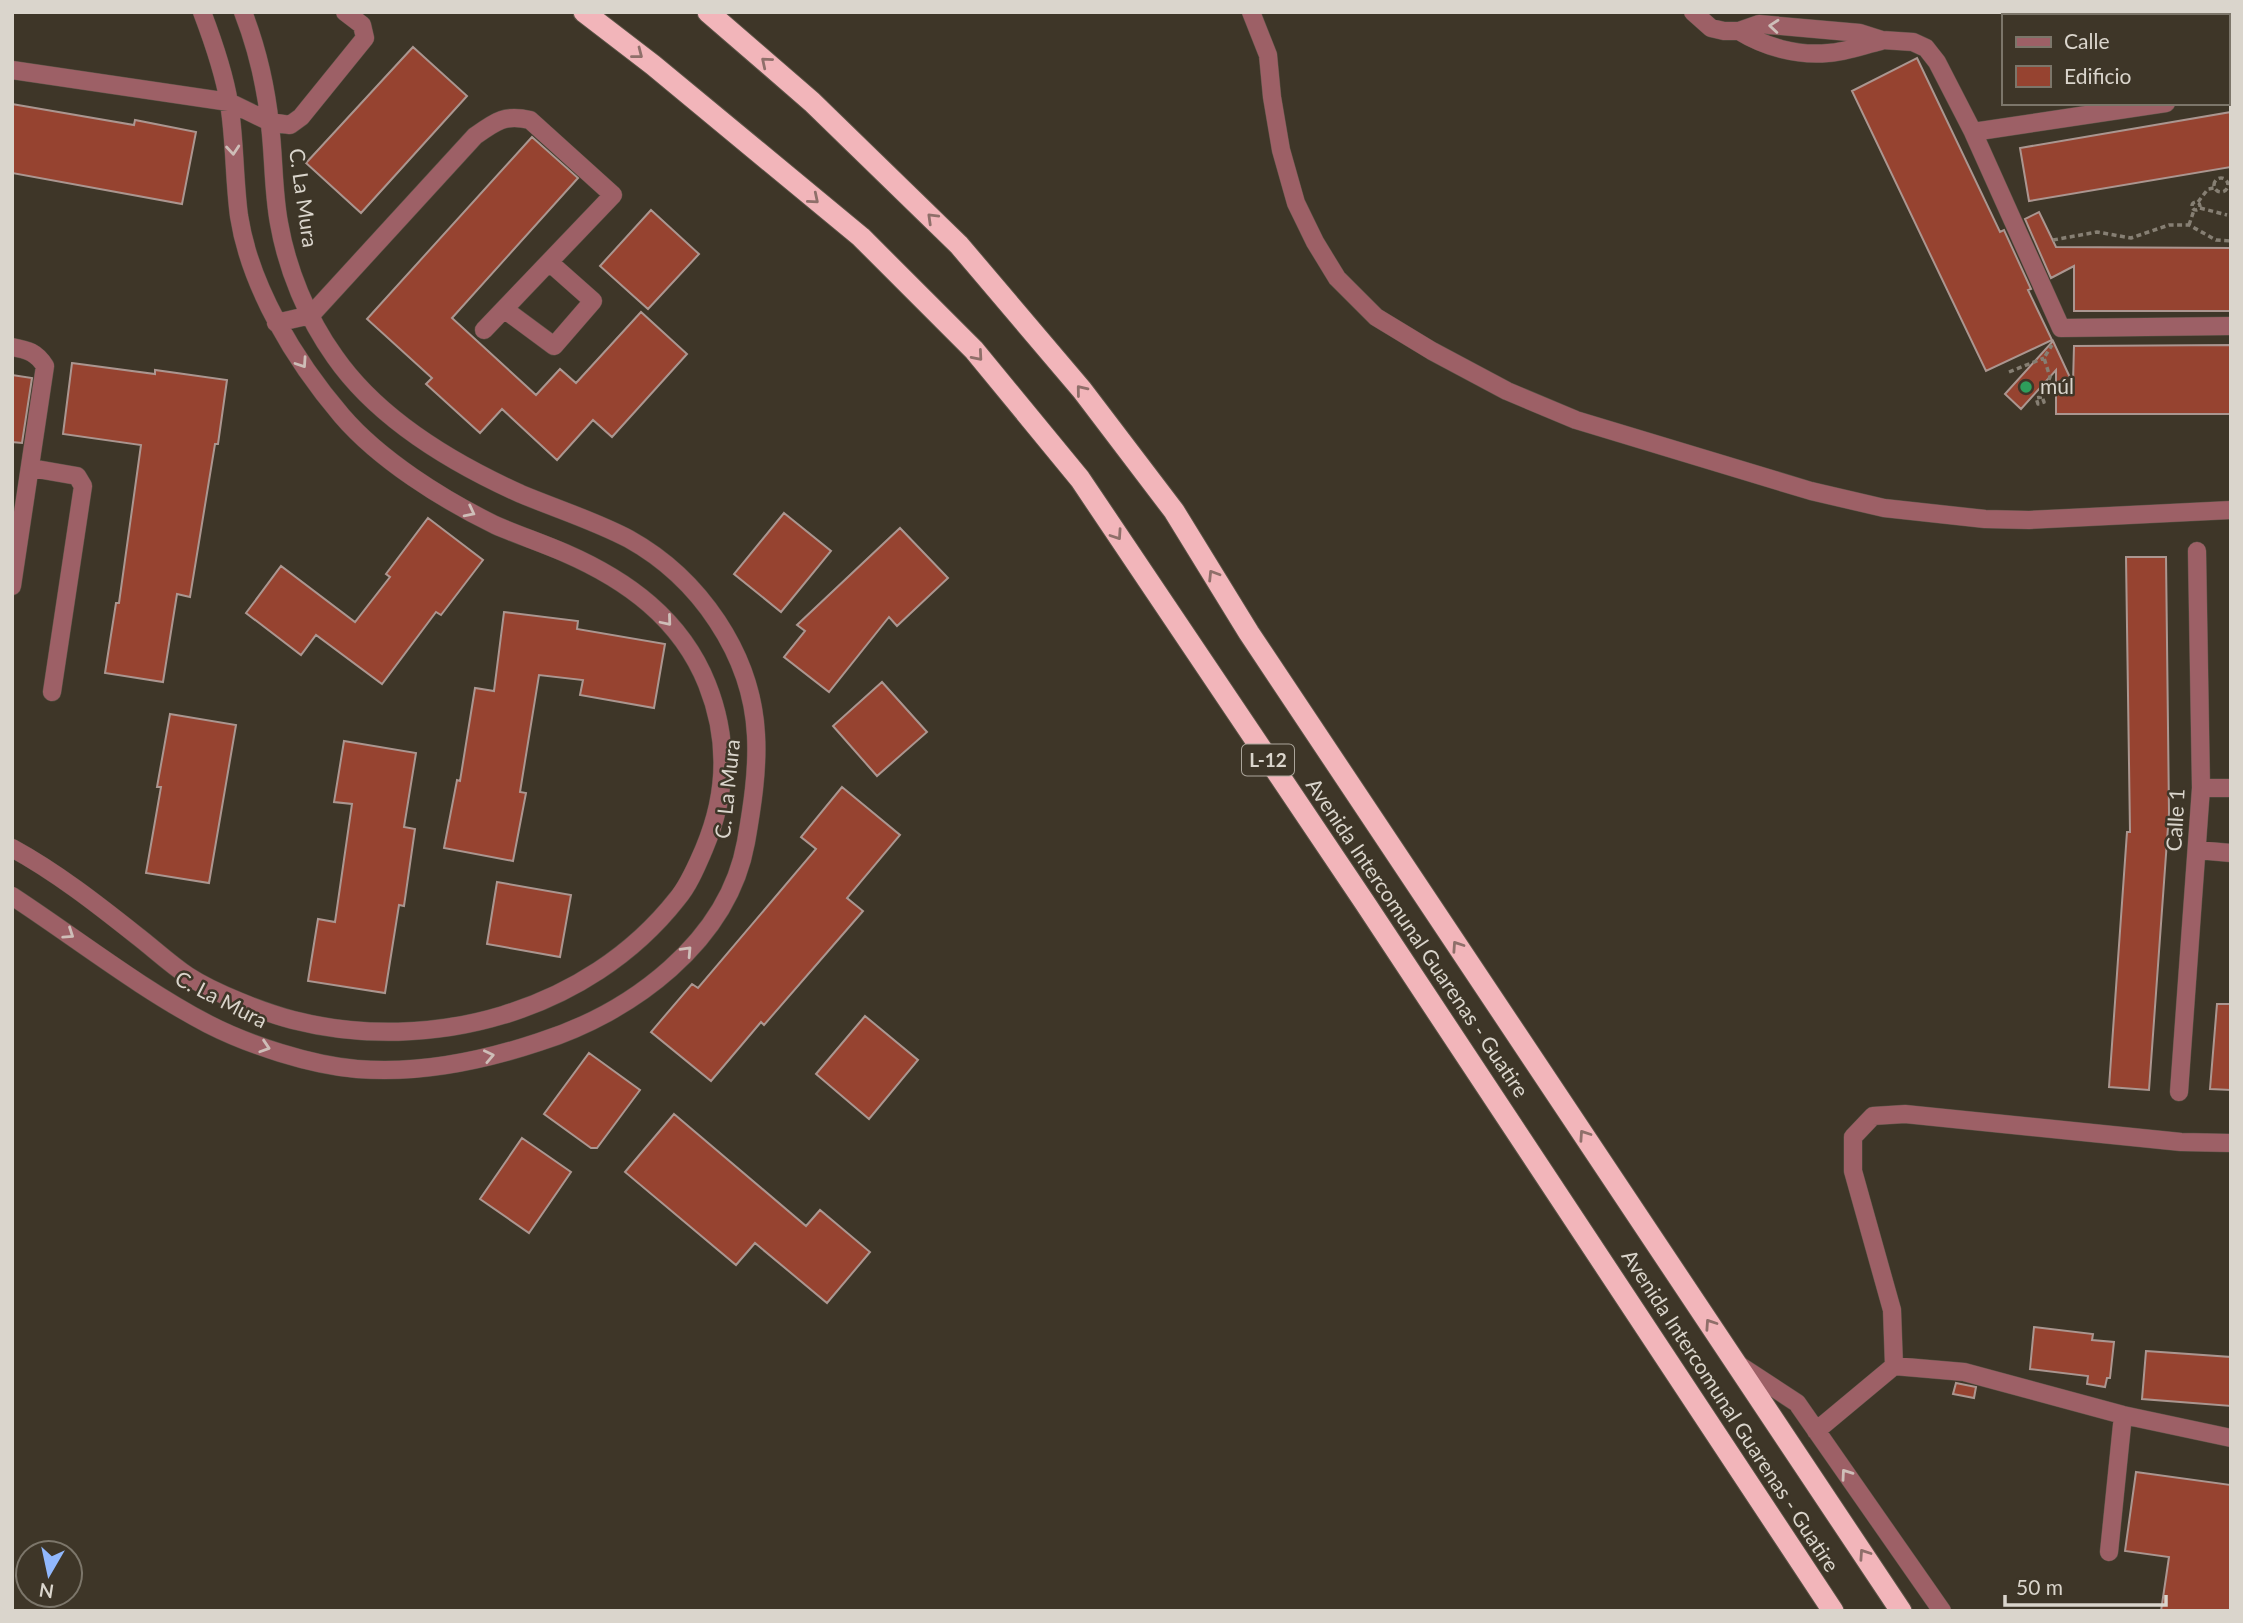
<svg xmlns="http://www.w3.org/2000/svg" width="2243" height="1623" viewBox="0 0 2243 1623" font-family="Lato,sans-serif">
  <rect width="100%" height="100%" fill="#3e3628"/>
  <path fill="#964330" stroke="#ab9690" stroke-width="2" d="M 413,47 L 467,96 L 361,213 L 306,163 Z
    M 1917,58 L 2000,232 L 2004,230 L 2031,289 L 2028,290 L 2052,340 L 1986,371 L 1852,91 Z
    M 12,104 L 134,125 L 135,120 L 196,132 L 182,204 L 12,173 Z
    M 2231,112 L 2231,167 L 2029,201 L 2020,148 Z
    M 532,137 L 578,178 L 452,318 L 536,395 L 560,369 L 576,383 L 641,312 L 687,354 L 612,437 L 593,420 L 557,460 L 502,409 L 480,433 L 426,384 L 432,378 L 367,319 Z
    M 651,210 L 699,254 L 648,309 L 600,266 Z
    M 2039,212 L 2056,247 L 2231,248 L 2231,311 L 2074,311 L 2074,266 L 2051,278 L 2025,219 Z
    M 2053,341 L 2073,384 L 2074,346 L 2231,345 L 2231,414 L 2056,414 L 2056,370 L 2021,409 L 2005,394 Z
    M 72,363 L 155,374 L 155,370 L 227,380 L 218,444 L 215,444 L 190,597 L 177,594 L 163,682 L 105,673 L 116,603 L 119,603 L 141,445 L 63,434 Z
    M 12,375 L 32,378 L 22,443 L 12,442 Z
    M 784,513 L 831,551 L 781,612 L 734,574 Z
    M 428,518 L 483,560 L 441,615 L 436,612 L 382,684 L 316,635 L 301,655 L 246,613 L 281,566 L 355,622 L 390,577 L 386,574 Z
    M 900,528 L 948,578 L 897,626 L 889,617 L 829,692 L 784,657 L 805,631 L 797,625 Z
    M 2126,557 L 2166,557 L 2169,813 L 2149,1090 L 2109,1087 L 2127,832 L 2130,832 Z
    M 504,612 L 578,621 L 577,629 L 665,644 L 654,708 L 580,695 L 583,680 L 539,675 L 520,792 L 526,793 L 513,861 L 444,848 L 457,780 L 460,781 L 475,688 L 494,691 Z
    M 882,682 L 927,732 L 877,776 L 833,726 Z
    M 170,714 L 236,725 L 209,883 L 146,873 L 161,787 L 157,787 Z
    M 344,741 L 416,753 L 404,827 L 415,829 L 404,906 L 399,905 L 385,993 L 308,981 L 318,919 L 335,922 L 352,804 L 334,802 Z
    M 842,787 L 900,835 L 847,898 L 863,911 L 764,1025 L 761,1022 L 711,1081 L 651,1032 L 692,984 L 698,988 L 816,849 L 801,837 Z
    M 497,882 L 571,895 L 560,957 L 487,944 Z
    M 2217,1004 L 2231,1004 L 2231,1090 L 2210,1089 Z
    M 865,1016 L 918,1060 L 869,1119 L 816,1074 Z
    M 589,1053 L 640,1090 L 597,1148 L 591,1148 L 544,1114 Z
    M 674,1114 L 806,1226 L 820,1210 L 870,1252 L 827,1303 L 755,1243 L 736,1265 L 625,1172 Z
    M 522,1138 L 571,1172 L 529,1233 L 480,1199 Z
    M 2034,1327 L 2093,1334 L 2092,1340 L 2114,1342 L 2110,1378 L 2107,1378 L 2105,1387 L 2087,1384 L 2088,1376 L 2030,1369 Z
    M 2146,1351 L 2231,1357 L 2231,1406 L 2142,1399 Z
    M 1956,1383 L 1976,1387 L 1974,1398 L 1953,1394 Z
    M 2136,1472 L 2231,1485 L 2231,1611 L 2161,1611 L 2169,1557 L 2125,1551 Z"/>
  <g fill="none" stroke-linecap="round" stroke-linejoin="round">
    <g stroke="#5a5346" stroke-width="19">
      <path id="minor" d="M 1251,12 L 1268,55 L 1272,97 L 1281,150 L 1296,203 L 1315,242 L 1337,278 L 1376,317 L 1432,351 L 1507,391 L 1576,420 L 1811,491 L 1884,508 L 1985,519 L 2029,520 L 2231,510
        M 1693,12 L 1711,28 L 1724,31 L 1739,31 L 1759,24 L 1860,33 L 1882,40 L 1913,42 L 1926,48 L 1937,62 L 1973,132 L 2061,328 L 2231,326
        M 1739,31 C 1765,47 1797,56 1828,53 C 1845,52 1864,45 1881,41
        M 12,70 L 229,102 L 270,122 L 290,125 L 301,117 L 365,38 L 362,25 L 345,12
        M 2227,94 L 2231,93
        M 1973,132 L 2166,103
        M 504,309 L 554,346 L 593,301 L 549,262
        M 276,323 L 311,315 L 475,136 C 496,121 505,114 530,120 L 613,195 L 484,330
        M 12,347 C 28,350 36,352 45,366 L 12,586
        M 31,468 L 77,476 L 83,486 L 52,692
        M 2201,788 L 2231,788
        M 12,848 C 56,872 97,904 136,935 C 153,948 170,964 188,976 C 214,993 263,1012 293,1020 C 430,1055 588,1012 677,899 C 689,885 697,865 704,849 C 727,795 729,739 707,684 C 681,619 627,580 565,553 C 542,543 518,535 495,525 C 442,499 380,460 342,416 C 295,361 250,287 239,216 C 234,178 235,140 229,103 C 224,72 213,41 202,12
        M 2197,850 L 2231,853
        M 12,896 C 76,938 141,989 208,1024 C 249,1045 310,1065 357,1069 C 417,1074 482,1061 539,1042 C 631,1013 728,942 746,842 C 752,808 758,770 756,735 C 752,654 699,578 629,539 C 595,521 557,509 521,494 C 452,463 379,420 335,357 C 307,318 287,269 279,223 C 273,191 274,158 270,125 C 266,87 257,48 243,12
        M 2179,1092 L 2201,788 L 2197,551
        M 1739,1365 L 1797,1403 L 1942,1611
        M 1894,1366 L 1964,1372 L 2123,1415 L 2231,1438
        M 1816,1431 L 1894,1366 L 1892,1310 L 1853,1171 L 1853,1137 L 1873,1116 L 1905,1114 L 2181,1142 L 2231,1143
        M 2109,1552 L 2123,1415"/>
    </g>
    <g stroke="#5a5346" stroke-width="23">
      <path id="highway" d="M 584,12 L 653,65 L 861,237 L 974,350 L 1080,479 L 1365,903 L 1833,1611
        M 708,12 L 812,102 L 959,245 L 1082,390 L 1174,511 L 1249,633 L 1901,1611"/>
    </g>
    <path stroke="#867f73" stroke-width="3.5" stroke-dasharray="5 3.5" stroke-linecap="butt" d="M2214 185a7 7 0 1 1 14 0a7 7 0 1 1-14 0Z
      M2192 206a4 4 0 1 1 8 0a4 4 0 1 1-8 0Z
      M 2198,202 L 2208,189 L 2214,188
      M 2200,208 L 2227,215
      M 2189,225 L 2194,210
      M 2053,240 L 2097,232 L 2131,238 L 2169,225 L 2189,225 L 2216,240 L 2231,241
      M 2009,372 L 2044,358
      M 2042,397 L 2036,398 L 2038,404 L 2044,402 L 2042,397 L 2050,377 L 2044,358 L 2052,345"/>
    <use href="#minor" stroke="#9d6066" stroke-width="18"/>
    <use href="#highway" stroke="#f2b5ba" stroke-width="21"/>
  </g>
  <defs><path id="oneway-chevron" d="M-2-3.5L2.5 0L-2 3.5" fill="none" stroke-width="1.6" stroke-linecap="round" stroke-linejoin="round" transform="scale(1.75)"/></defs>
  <g stroke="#cebeb8">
    <use href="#oneway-chevron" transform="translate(1774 26) rotate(-175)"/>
    <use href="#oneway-chevron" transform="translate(233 150) rotate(85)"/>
    <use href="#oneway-chevron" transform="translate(302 363) rotate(56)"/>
    <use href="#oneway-chevron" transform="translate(470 512) rotate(27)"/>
    <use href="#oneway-chevron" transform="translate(667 621) rotate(50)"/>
    <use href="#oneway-chevron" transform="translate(69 934) rotate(34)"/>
    <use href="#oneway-chevron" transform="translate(687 951) rotate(-47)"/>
    <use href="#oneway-chevron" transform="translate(265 1047) rotate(18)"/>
    <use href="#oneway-chevron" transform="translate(489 1056) rotate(-12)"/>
    <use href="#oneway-chevron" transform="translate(1846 1474) rotate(-125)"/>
  </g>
  <g stroke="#8f6f6a">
    <use href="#oneway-chevron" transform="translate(638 54) rotate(38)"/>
    <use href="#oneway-chevron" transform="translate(766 62) rotate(-140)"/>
    <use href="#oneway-chevron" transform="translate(814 199) rotate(40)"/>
    <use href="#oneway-chevron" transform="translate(932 218) rotate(-136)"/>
    <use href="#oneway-chevron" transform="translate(978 356) rotate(49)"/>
    <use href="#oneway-chevron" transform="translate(1081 390) rotate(-129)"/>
    <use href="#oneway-chevron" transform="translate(1117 535) rotate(56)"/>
    <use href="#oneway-chevron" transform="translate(1213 575) rotate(-122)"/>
    <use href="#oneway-chevron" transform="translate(1457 946) rotate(-124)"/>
    <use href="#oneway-chevron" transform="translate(1584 1135) rotate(-124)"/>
    <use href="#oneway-chevron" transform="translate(1710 1324) rotate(-124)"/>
    <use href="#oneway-chevron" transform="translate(1864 1554) rotate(-124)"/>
  </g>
  <circle fill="#2e9e5b" stroke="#3e3628" stroke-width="2.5" cx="2026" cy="387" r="7"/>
  <g text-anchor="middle" stroke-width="5" stroke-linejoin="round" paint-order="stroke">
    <rect fill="#3e3628" stroke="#aba59b" stroke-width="2" x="1242" y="744.5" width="52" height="31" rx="5"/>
    <g font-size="19" font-weight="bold" fill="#dad5cc">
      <text x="1268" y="767">L-12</text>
    </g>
    <g font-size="21" fill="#dad5cc" stroke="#3e3628">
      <text transform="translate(303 198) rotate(82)" y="7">C. La Mura</text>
      <text transform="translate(728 789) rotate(-84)" y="7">C. La Mura</text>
      <text transform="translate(2176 820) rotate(-87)" y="7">Calle 1</text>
      <text transform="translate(1417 938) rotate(56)" y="7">Avenida Intercomunal Guarenas - Guatire</text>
      <text transform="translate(221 1000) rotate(27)" y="7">C. La Mura</text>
      <text transform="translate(1730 1411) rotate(57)" y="7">Avenida Intercomunal Guarenas - Guatire</text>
    </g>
    <g font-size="21" fill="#dad5cc" stroke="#3e3628" text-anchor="start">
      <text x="2040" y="394">múl</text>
    </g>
  </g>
  <rect width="2243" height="1623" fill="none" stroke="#dad5cc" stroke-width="28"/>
  <rect x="2002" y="14" width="228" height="91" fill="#3e3628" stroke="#7c766a" stroke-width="2"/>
  <rect x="2016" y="37" width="35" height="10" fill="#9d6066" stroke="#7c766a" stroke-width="2"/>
  <text x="2064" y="49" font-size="21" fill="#dad5cc">Calle</text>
  <rect x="2016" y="66" width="35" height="21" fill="#964330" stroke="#7c766a" stroke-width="2"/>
  <text x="2064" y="84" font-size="21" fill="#dad5cc">Edificio</text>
  <g transform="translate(49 1574) rotate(189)"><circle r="33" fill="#3e3628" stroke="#7c766a" stroke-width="2"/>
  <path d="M0-5L12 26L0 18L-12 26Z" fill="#91b8fd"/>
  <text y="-10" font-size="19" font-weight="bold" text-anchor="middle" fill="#dad5cc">N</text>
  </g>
  <path d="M2005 1595v10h161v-10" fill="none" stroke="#dad5cc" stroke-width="3.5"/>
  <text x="2016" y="1595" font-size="21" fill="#dad5cc" stroke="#3e3628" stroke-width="5" paint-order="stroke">50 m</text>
</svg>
